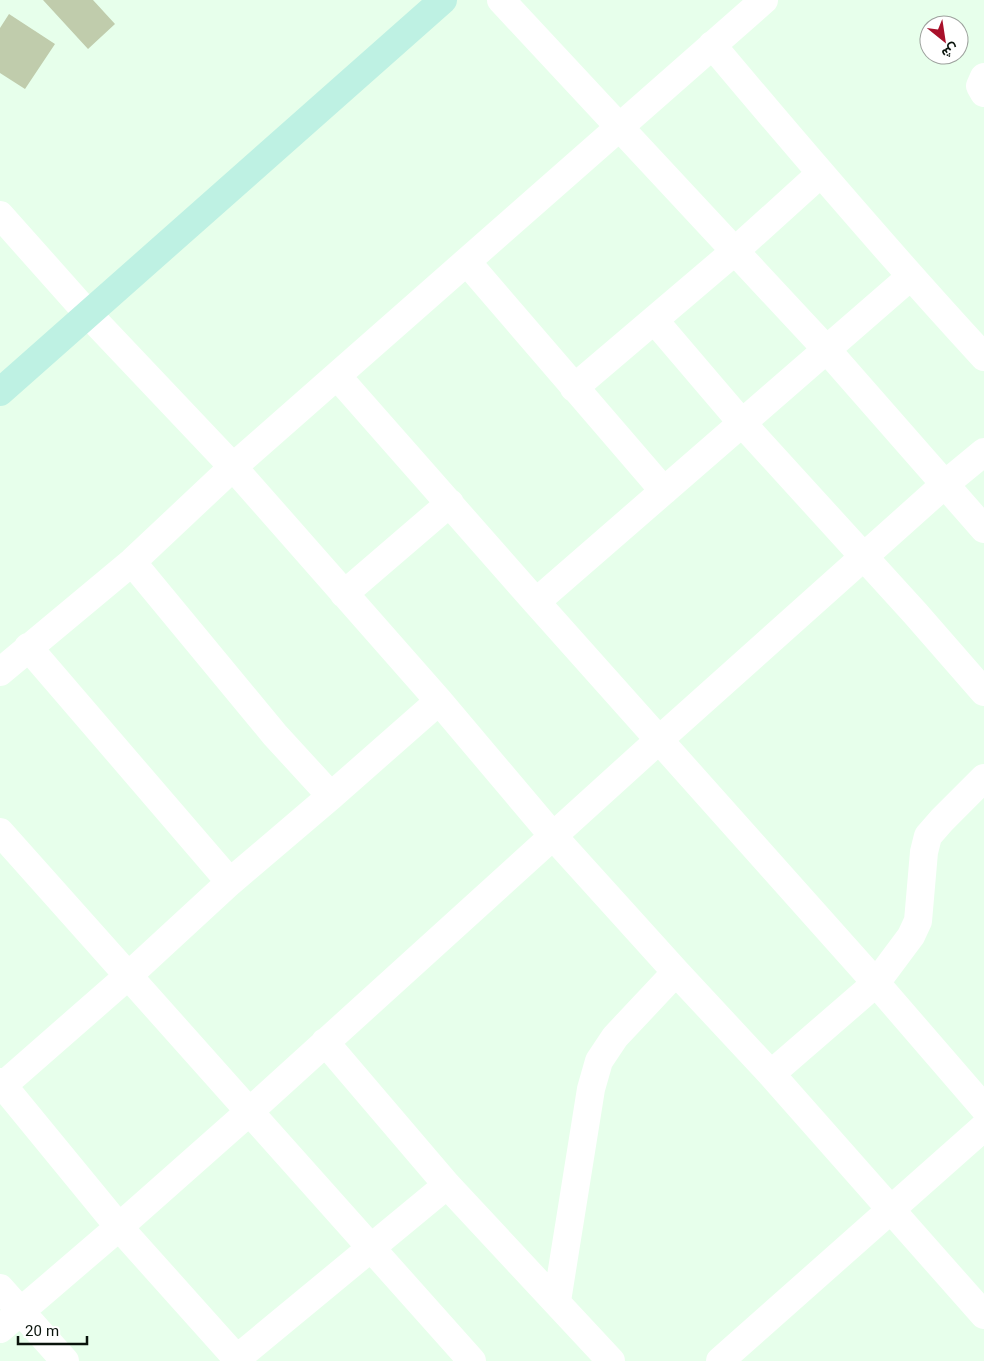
<svg xmlns="http://www.w3.org/2000/svg" width="984" height="1361" viewBox="0 0 984 1361" font-family="Georgia,Vazirmatn,serif">
  <rect width="100%" height="100%" fill="#e7ffeb"/>
  <path fill="#c0ccac" d="M 43,0 L 93,0 L 115,24 L 88,49 Z
    M 9,14 L 55,44 L 25,89 L 0,73 L 0,28 Z"/>
  <g fill="none" stroke-linecap="round" stroke-linejoin="round">
    <path stroke="#fff" stroke-width="28" d="M 501,0 L 827,350 L 984,529
      M 712,45 C 801,151 890,255 984,357
      M 984,77 L 980,86 L 984,93
      M 0,215 L 89,315 L 233,467 L 439,701 L 553,836 L 676,972 L 771,1074 L 984,1315
      M 467,262 L 664,491
      M 655,321 L 742,423 L 915,613 L 984,692
      M 337,376 L 536,602 L 876,983 L 984,1108
      M 574,388 L 735,251 L 820,174
      M 132,562 L 275,735 L 331,796
      M 344,594 L 450,503
      M 536,602 L 910,277
      M 28,647 L 230,882
      M 0,672 L 132,562 L 233,467 L 764,0
      M 0,832 L 472,1361
      M 325,1042 L 447,1185 L 611,1361
      M 771,1074 L 876,983 L 911,936 L 918,921 L 924,852 L 928,836 L 942,820 L 984,778
      M 0,1082 L 119,1227 L 239,1361
      M 0,1088 L 128,976 L 230,882 L 331,796 L 439,701
      M 0,1288 L 65,1361
      M 557,1301 L 591,1089 L 599,1061 L 615,1037 L 676,972
      M 0,1329 L 119,1227 L 250,1111 L 660,739 L 944,485 L 984,452
      M 234,1361 L 447,1185
      M 720,1361 L 984,1127"/>
    <path stroke="#bef1e3" stroke-width="28" d="M 0,392 L 443,0"/>
  </g>
  <g transform="translate(944 40) rotate(150)"><circle r="24" fill="#ffffff" stroke="#9da19d"/>
  <path d="M0-4L9 19L0 12L-9 19Z" fill="#a8102a"/>
  <text y="-8" font-size="14" font-weight="bold" text-anchor="middle" fill="#09130b">ش</text>
  </g>
  <path d="M18 1336v8h69v-8" fill="none" stroke="#09130b" stroke-width="2.5"/>
  <text x="25" y="1336" font-size="15" fill="#09130b" stroke="#ffffff" stroke-width="4" paint-order="stroke">20 m</text>
</svg>
